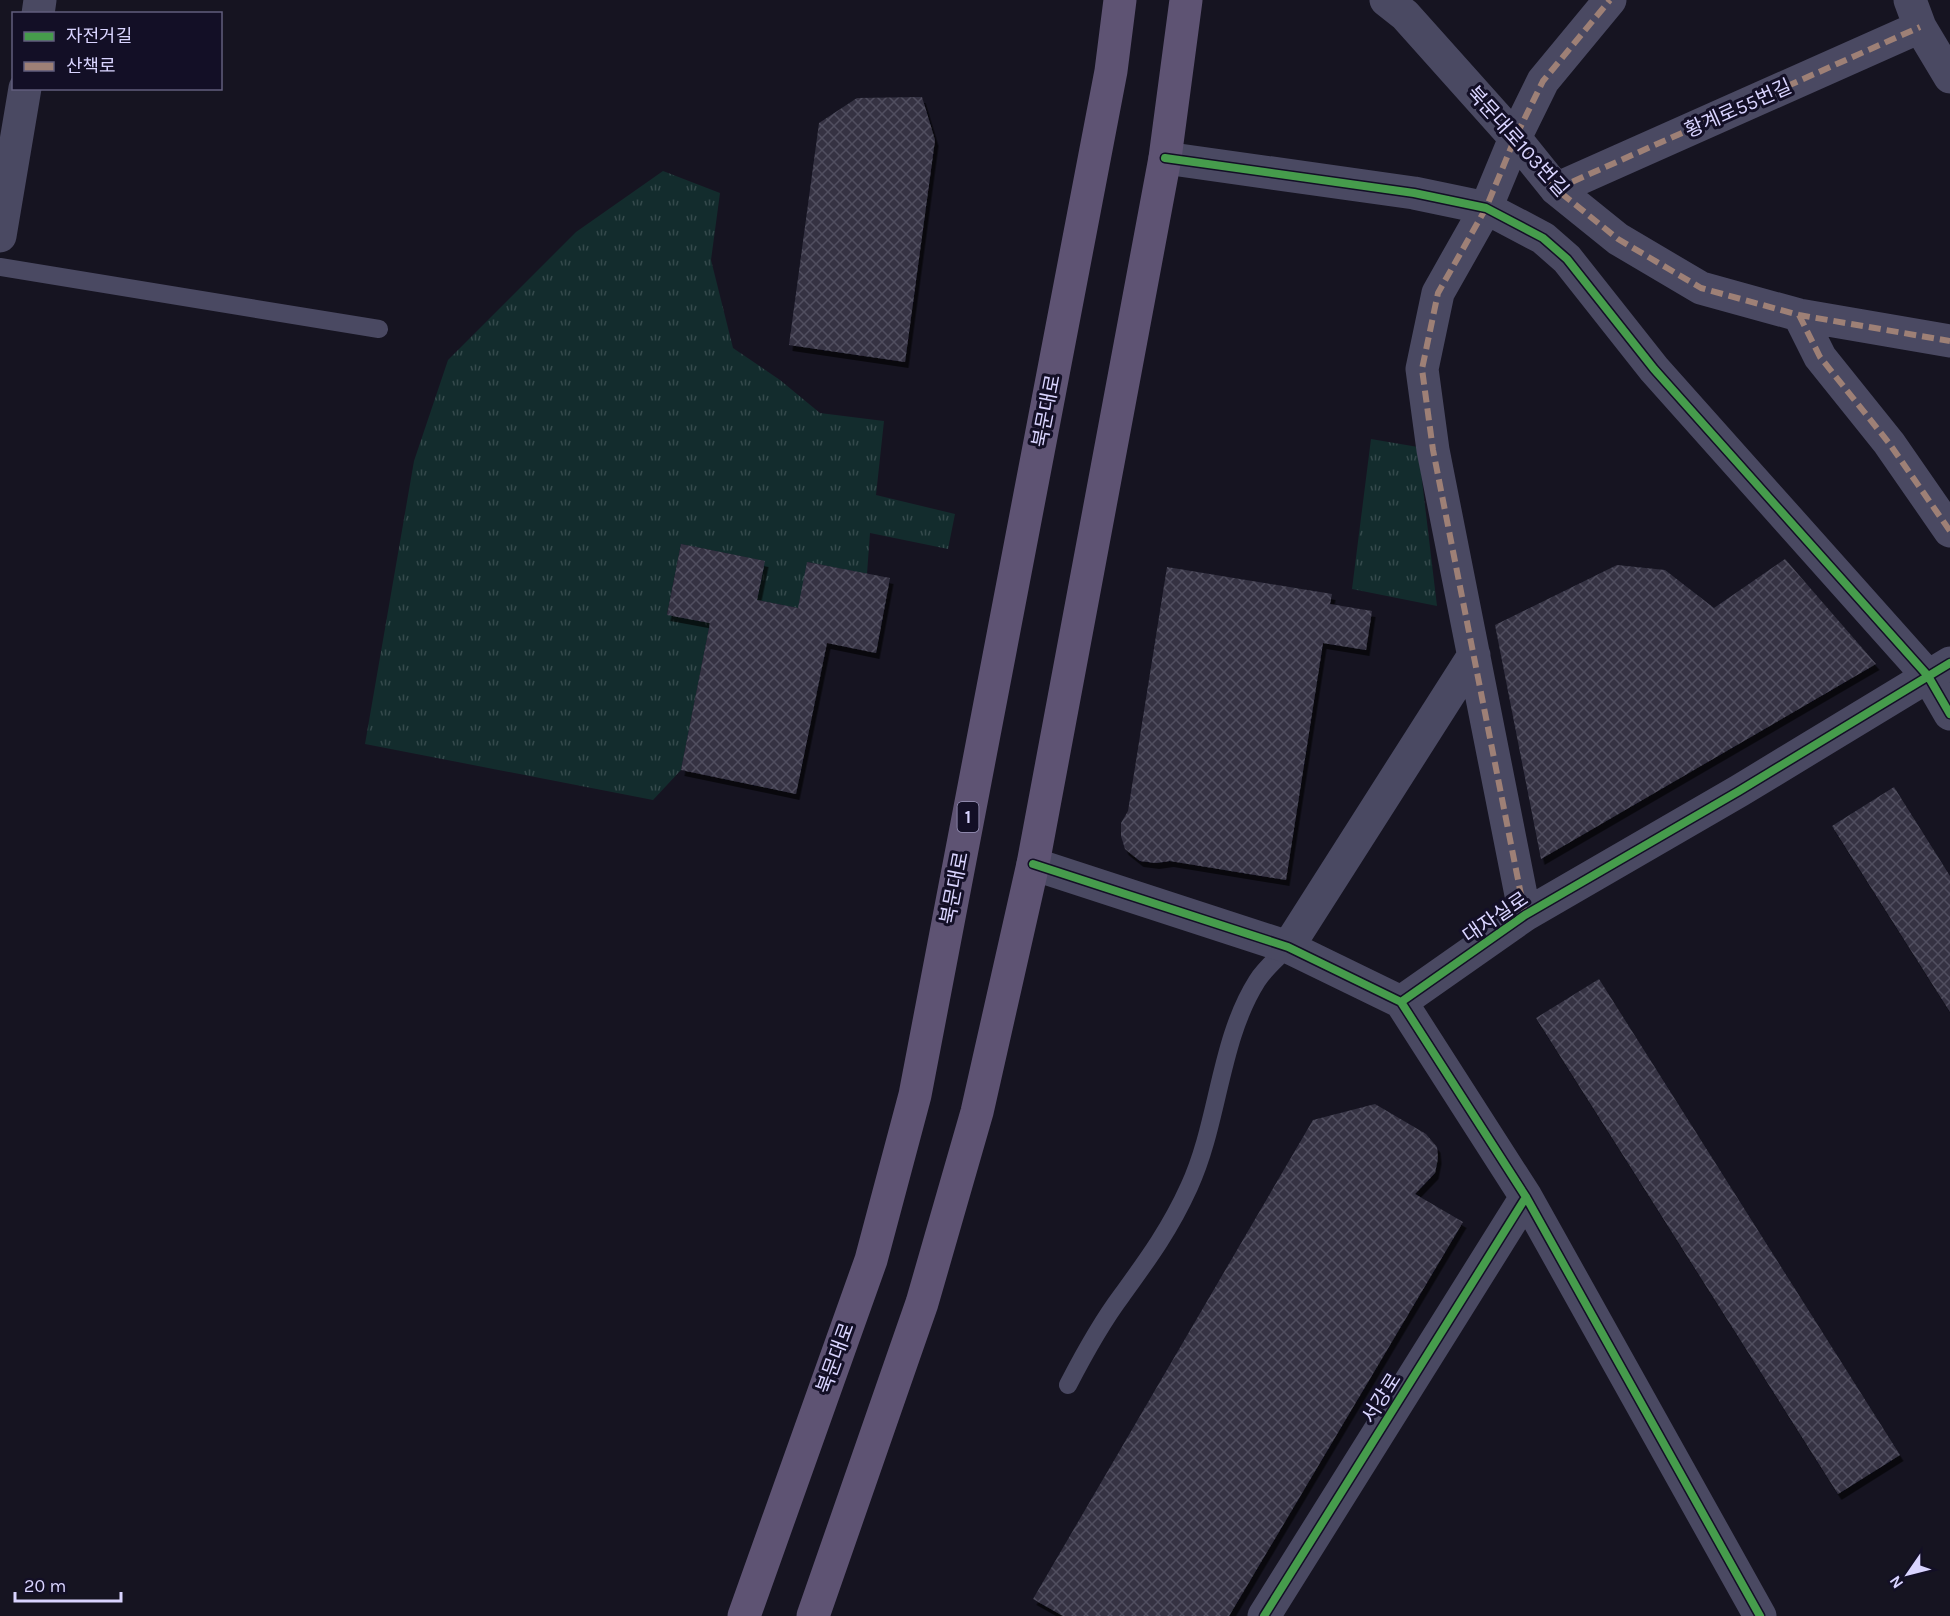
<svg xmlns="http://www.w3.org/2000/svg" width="1950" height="1616" viewBox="0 0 1950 1616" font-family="Karla,'Noto Sans KR',sans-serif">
  <defs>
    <pattern id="park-tufts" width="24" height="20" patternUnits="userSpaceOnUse" patternTransform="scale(1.5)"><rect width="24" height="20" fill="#132c2d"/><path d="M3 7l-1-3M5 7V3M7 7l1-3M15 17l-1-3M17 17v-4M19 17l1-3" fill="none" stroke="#354a4c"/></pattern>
    <pattern id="building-cross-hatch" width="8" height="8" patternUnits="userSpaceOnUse" patternTransform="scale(1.5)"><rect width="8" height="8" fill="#343243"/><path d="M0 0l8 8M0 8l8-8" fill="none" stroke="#514f5f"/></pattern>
    <filter id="shadow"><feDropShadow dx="3.5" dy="6" stdDeviation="0" flood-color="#0009"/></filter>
  </defs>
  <rect width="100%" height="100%" fill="#161421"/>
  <path fill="url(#park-tufts)" d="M 663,171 L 720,193 L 711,260 L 733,348 L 780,380 L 820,413 L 884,421 L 876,495 L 955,514 L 948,549 L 870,533 L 867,574 L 808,562 L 798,608 L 757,600 L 764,561 L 681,544 L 667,614 L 710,623 L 681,770 L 653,800 L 365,744 L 414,461 L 448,360 L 576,232 Z
    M 1371,439 L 1418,447 L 1437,606 L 1352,589 Z"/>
  <path fill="url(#building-cross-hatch)" filter="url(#shadow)" d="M 922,97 L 935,140 L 905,362 L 789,345 L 819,123 L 857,98 Z
    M 681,544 L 765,561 L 757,600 L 798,608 L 807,562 L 890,578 L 876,653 L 827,643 L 796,794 L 681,770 L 710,623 L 667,615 Z
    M 1785,559 L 1876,664 L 1541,859 L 1495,625 L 1617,565 L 1665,570 L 1714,608 Z
    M 1167,567 L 1332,594 L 1330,604 L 1372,611 L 1366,650 L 1323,643 L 1286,880 L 1170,861 L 1156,863 L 1140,861 L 1125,849 L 1121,836 L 1121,823 L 1128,811 Z
    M 1894,787 L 1950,876 L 1950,1012 L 1832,826 Z
    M 1599,979 L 1900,1455 L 1838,1494 L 1536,1018 Z
    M 1375,1104 L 1426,1134 L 1437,1147 L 1438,1158 L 1435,1173 L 1415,1194 L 1463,1222 L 1229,1616 L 1063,1616 L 1033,1599 L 1313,1120 Z"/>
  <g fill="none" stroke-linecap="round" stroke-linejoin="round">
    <path stroke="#4a4962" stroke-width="18" d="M 0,267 L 379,329
      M 1068,1385 C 1084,1354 1101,1323 1122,1295 C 1148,1259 1170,1229 1189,1187 C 1219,1122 1219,1041 1257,981 C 1265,968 1278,958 1288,947"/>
    <path stroke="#4a4962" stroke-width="33" d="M 1386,0 L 1405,15 L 1515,138 L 1556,189 L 1618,239 L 1701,288 L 1799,315 L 1950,341
      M 1910,0 L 1920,27 L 1950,77
      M 38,14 L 40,0
      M 1165,158 L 1414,193 L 1486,208 L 1543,238 L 1567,259 L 1654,369 L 1928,676 L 1950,714
      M 1556,189 L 1920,27
      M 0,236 L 25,88
      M 1799,315 L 1820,357 L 1889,443 L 1950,531
      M 1033,864 L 1288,947 L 1401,1002 L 1525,915 L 1739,791 L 1950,663
      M 1525,915 L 1433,450 L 1422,369 L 1438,293 L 1486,208 L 1515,138 L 1543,81 L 1610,0
      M 1288,947 L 1474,655
      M 1401,1002 L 1526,1197 L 1760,1616
      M 1264,1616 L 1526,1197"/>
    <path stroke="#5e5373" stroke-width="33" d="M 744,1616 L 871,1260 L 915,1095 L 1111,71 L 1120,0
      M 813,1616 L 922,1303 L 977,1112 L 1033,864 L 1165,158 L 1186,0"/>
    <path stroke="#9e8076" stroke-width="6" stroke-dasharray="12 6" stroke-linecap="butt" d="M 1515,138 L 1556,189 L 1618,239 L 1701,288 L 1799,315 L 1950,341
      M 1556,189 L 1920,27
      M 1799,315 L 1820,357 L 1889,443 L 1950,531
      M 1525,915 L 1433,450 L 1422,369 L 1438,293 L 1486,208 L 1515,138 L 1543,81 L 1610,0"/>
    <g stroke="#130f26" stroke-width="11">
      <path id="cycleway" d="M 1165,158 L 1414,193 L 1486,208 L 1543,238 L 1567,259 L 1654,369 L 1928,676 L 1950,714
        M 1033,864 L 1288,947 L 1401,1002 L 1525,915 L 1739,791 L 1950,663
        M 1401,1002 L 1526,1197 L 1760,1616
        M 1264,1616 L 1526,1197"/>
    </g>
    <use href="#cycleway" stroke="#469c4c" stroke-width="8"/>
  </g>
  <g text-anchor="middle" stroke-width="6" stroke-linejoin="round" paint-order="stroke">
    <rect fill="#130f26" stroke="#9e99be" stroke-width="1.5" x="957.5" y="802" width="21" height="30" rx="4.5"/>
    <g font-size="18" font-weight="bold" fill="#d9d4ff">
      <text x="968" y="823">1</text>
    </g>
    <g font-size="20" fill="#d9d4ff" stroke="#130f26">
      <text transform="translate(1738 108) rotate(-24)" y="7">황계로55번길</text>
      <text transform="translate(1518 141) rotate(48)" y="7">북문대로103번길</text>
      <text transform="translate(1046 411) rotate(-79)" y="7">북문대로</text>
      <text transform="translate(954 888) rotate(-79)" y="7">북문대로</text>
      <text transform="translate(1495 917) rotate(-34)" y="7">대자실로</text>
      <text transform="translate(835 1358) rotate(-70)" y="7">북문대로</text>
      <text transform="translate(1381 1398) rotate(-58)" y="7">서강로</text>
    </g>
  </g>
  <rect x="12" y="12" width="210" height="78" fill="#130f26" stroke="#625e7d" stroke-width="1.5"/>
  <rect x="24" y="32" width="30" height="9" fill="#469c4c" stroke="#625e7d" stroke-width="1.5"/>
  <text x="66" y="42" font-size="18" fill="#d9d4ff">자전거길</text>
  <rect x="24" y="62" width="30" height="9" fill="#9e8076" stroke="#625e7d" stroke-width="1.5"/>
  <text x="66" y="72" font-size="18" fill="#d9d4ff">산책로</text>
  <g transform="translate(1908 1574) rotate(235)" stroke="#130f26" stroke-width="4.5" paint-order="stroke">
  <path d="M0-4.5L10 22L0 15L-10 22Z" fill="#d9d4ff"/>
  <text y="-9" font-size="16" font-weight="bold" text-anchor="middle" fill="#d9d4ff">N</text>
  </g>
  <path d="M15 1592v9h106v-9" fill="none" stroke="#d9d4ff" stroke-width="3"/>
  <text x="24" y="1592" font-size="18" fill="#d9d4ff" stroke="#130f26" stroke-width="4.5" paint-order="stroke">20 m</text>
</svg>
